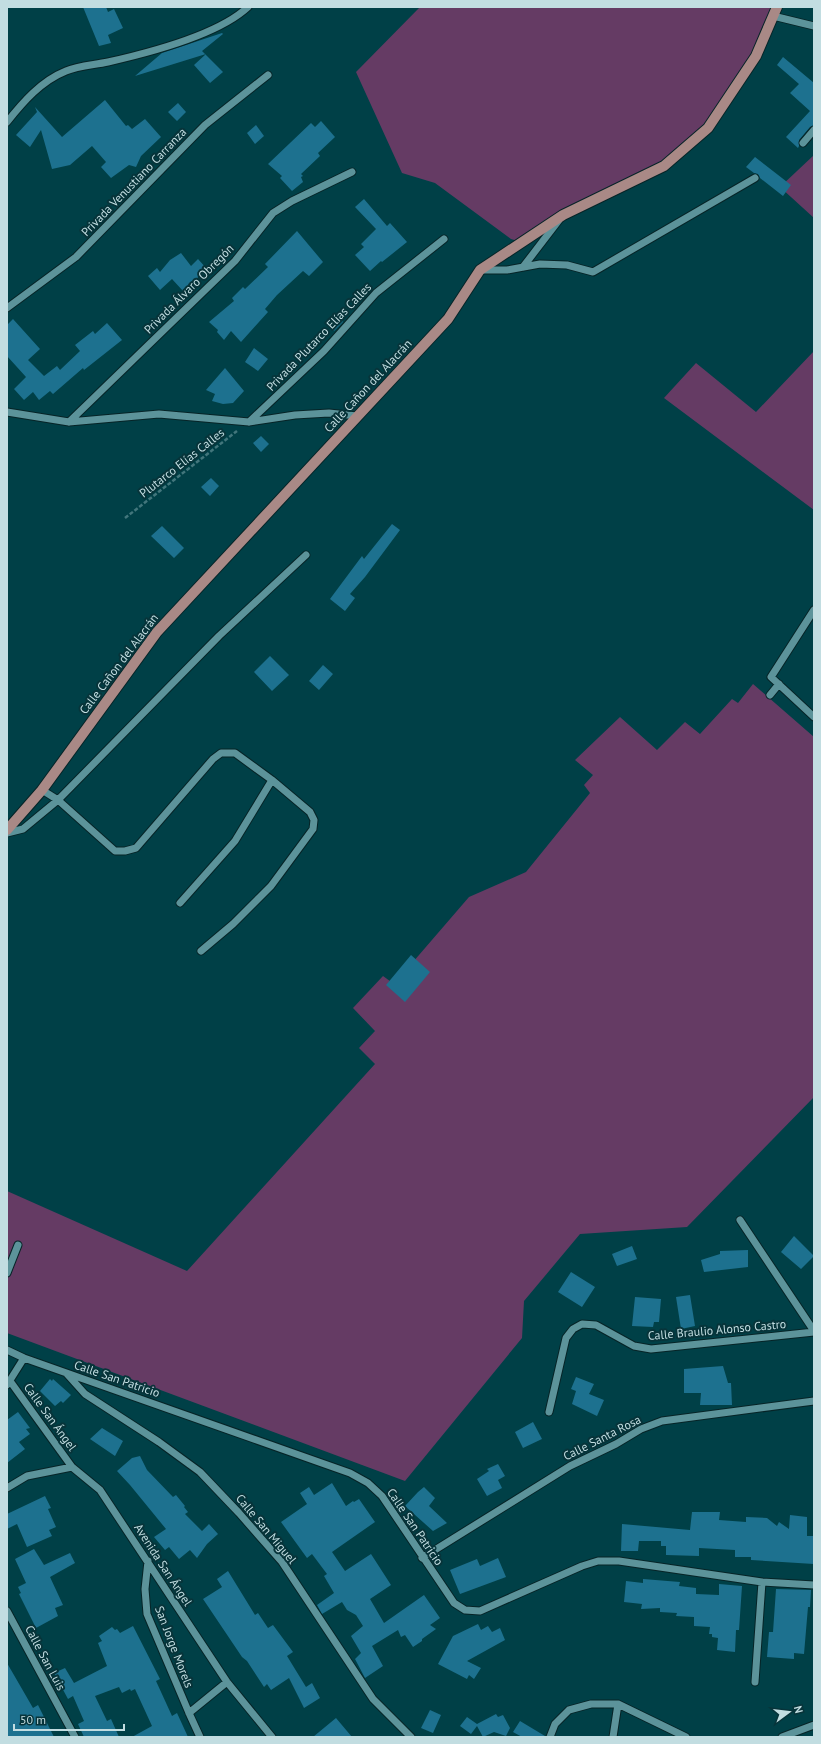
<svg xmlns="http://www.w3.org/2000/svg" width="821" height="1744" viewBox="0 0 821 1744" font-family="'PT Sans',sans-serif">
  <rect width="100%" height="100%" fill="#004047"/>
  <path fill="#653b64" d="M 420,7 L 777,7 L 756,56 L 708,128 L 664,166 L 521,242 L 511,239 L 435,183 L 402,173 L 356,72 Z
    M 814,155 L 814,218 L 780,187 Z
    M 814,351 L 814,510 L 664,398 L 696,363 L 756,412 Z
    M 753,684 L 814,737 L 814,1097 L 687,1227 L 580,1234 L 524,1301 L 522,1338 L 405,1481 L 7,1333 L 7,1191 L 187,1271 L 375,1064 L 359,1048 L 375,1031 L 353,1008 L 383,976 L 394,984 L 469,897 L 526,872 L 590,793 L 584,785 L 593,775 L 575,760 L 620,717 L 657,750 L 685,722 L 700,734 L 732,699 L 738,703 Z"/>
  <path fill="#1d718f" d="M 83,7 L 106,7 L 108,12 L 114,9 L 123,28 L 108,35 L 111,43 L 99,46 Z
    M 222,33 L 223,34 L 202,51 L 223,72 L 210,83 L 194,65 L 206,54 L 135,76 L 162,53 Z
    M 783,57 L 814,83 L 814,125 L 810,127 L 799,140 L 799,146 L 798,148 L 786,137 L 810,111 L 790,93 L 799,84 L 777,65 Z
    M 105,100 L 126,126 L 128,125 L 132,129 L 145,119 L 161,137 L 141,156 L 136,167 L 129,165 L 111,178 L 101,167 L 106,162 L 92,146 L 70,165 L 52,169 L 41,130 L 30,147 L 16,135 L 37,112 L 35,107 L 62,137 Z
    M 178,103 L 186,112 L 177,121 L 168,112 Z
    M 321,121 L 335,137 L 318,153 L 320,156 L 301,174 L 303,176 L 301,177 L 303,182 L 292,191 L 280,178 L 282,176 L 268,164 L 311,123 L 315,127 Z
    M 256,125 L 264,136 L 255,144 L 247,133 Z
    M 755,157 L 791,185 L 783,196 L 760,178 L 758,174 L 754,173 L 746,167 Z
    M 364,199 L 387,226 L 390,223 L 407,242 L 382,262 L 381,261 L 370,271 L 355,255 L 364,247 L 361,244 L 376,229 L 355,207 Z
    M 297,231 L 323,262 L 309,276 L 303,271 L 277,295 L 265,309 L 268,312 L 241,342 L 231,331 L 224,340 L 217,332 L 218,330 L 209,322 L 234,301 L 232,298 L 243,287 L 245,289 L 268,267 L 265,264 Z
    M 181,253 L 191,266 L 198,259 L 207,269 L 183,291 L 172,279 L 160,290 L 148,276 L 157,268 L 160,272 L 170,260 Z
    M 335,314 L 343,322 L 334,331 L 326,322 Z
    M 13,319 L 40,349 L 28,360 L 44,376 L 57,366 L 60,370 L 80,351 L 75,345 L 93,331 L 95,334 L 107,323 L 122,340 L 84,370 L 83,368 L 53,394 L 50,391 L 39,400 L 33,392 L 24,400 L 14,389 L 26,377 L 7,356 L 7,325 Z
    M 254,348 L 268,359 L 258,371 L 245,362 Z
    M 225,368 L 244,391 L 233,403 L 223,404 L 212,401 L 215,394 L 206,390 Z
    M 261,436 L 269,444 L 261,452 L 253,443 Z
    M 211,478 L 219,486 L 210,496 L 201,487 Z
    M 392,524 L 400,530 L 365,577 L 350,594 L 355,598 L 345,611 L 330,599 L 362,556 L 364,559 Z
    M 162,526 L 184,548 L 174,558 L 151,536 Z
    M 270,656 L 289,675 L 272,691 L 254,672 Z
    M 323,665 L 333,674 L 319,690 L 309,681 Z
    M 411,955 L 430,972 L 405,1002 L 386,985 Z
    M 794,1236 L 814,1256 L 801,1269 L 781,1252 Z
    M 632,1246 L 637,1259 L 617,1266 L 612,1254 Z
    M 748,1250 L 748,1267 L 704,1272 L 701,1260 L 720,1254 L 720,1251 Z
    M 571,1272 L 595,1287 L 582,1307 L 558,1292 Z
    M 690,1295 L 695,1326 L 681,1329 L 676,1297 Z
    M 635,1297 L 661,1299 L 659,1322 L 654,1322 L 653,1327 L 632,1326 Z
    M 723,1366 L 728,1383 L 731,1383 L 732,1405 L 700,1405 L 701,1393 L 684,1393 L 684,1369 Z
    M 576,1377 L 594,1384 L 589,1394 L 604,1400 L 597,1416 L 572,1404 L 576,1391 L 571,1389 Z
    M 50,1379 L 52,1381 L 53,1379 L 71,1395 L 63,1403 L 61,1401 L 55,1406 L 40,1391 Z
    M 18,1412 L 30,1428 L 26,1429 L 30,1434 L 19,1442 L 25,1449 L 7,1463 L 7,1420 Z
    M 533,1422 L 542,1439 L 523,1448 L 515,1432 Z
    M 102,1428 L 123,1441 L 115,1456 L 90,1439 Z
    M 140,1456 L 147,1470 L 173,1497 L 176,1495 L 185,1506 L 184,1507 L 188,1512 L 185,1514 L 202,1531 L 209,1524 L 218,1534 L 207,1544 L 197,1558 L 190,1550 L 179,1559 L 169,1547 L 165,1550 L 154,1537 L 166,1529 L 130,1485 L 117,1471 L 132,1458 Z
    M 498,1464 L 505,1476 L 498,1480 L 502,1488 L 487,1496 L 477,1479 L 489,1471 L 487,1469 Z
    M 332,1483 L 346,1506 L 353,1501 L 354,1502 L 359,1499 L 375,1522 L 332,1552 L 345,1571 L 371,1554 L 391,1585 L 370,1599 L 384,1623 L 424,1595 L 440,1618 L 430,1625 L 436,1629 L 422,1639 L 422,1641 L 413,1647 L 405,1635 L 401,1637 L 398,1630 L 372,1646 L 383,1666 L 365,1678 L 355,1659 L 361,1653 L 351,1636 L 363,1626 L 356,1615 L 347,1610 L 342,1602 L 322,1614 L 317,1605 L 334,1593 L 324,1576 L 327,1574 L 312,1554 L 307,1558 L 281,1522 L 307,1504 L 300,1493 L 309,1487 L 314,1495 Z
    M 424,1487 L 435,1498 L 429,1506 L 447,1523 L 433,1531 L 405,1506 L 418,1492 Z
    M 45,1496 L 51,1508 L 48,1509 L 56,1527 L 49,1530 L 52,1536 L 27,1547 L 17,1524 L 7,1529 L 7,1514 Z
    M 692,1512 L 720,1512 L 719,1520 L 746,1522 L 746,1517 L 767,1518 L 777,1526 L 779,1522 L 789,1529 L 790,1515 L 807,1517 L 807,1536 L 814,1536 L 814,1564 L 751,1560 L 751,1557 L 735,1557 L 735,1550 L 699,1548 L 699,1556 L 666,1555 L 666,1546 L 661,1546 L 661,1541 L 639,1541 L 638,1551 L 621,1551 L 622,1524 L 690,1530 Z
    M 34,1549 L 44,1565 L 70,1553 L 75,1563 L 50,1577 L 63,1605 L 55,1608 L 58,1616 L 36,1628 L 19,1594 L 21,1593 L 18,1587 L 26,1583 L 15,1559 Z
    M 498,1558 L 506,1577 L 460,1594 L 450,1570 L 477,1559 L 480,1566 Z
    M 228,1571 L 255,1615 L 258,1613 L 268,1628 L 273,1625 L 293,1652 L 287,1656 L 306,1687 L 312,1683 L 320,1698 L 304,1708 L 289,1678 L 271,1690 L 267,1684 L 264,1687 L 247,1661 L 242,1657 L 203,1599 L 222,1587 L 217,1579 Z
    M 643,1579 L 680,1582 L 679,1586 L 696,1588 L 696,1594 L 719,1595 L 719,1584 L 742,1586 L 739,1630 L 736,1630 L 735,1652 L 717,1650 L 718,1638 L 712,1637 L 712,1634 L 709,1634 L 710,1627 L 694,1626 L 694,1617 L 676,1616 L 677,1613 L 660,1612 L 660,1608 L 641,1609 L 642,1604 L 624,1602 L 626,1581 L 643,1583 Z
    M 776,1589 L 811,1590 L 810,1607 L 808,1607 L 804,1654 L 794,1653 L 794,1659 L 767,1657 L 769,1632 L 773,1632 Z
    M 478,1624 L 481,1630 L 488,1626 L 492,1632 L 500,1628 L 505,1640 L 467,1661 L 481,1668 L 474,1679 L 469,1675 L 467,1679 L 438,1664 L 453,1636 Z
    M 133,1626 L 160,1679 L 156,1681 L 172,1716 L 177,1713 L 188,1737 L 132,1737 L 152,1726 L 135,1689 L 131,1691 L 130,1689 L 122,1693 L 119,1687 L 95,1696 L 107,1721 L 111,1719 L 119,1737 L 84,1737 L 78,1724 L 84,1721 L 73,1696 L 68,1699 L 54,1673 L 65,1668 L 74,1683 L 107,1666 L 98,1643 L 102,1641 L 99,1636 L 112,1627 L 115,1630 L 117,1629 L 120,1633 Z
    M 7,1663 L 33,1708 L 38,1705 L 54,1737 L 7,1737 Z
    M 430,1710 L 441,1715 L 433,1733 L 421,1728 Z
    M 496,1714 L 498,1717 L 503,1715 L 510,1728 L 506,1736 L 494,1732 L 483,1737 L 477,1726 L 471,1734 L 460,1726 L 467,1717 L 477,1724 Z
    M 336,1718 L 352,1737 L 313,1737 Z
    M 520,1721 L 545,1736 L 545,1737 L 522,1737 L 513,1732 Z"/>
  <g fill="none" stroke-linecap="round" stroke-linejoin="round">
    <g stroke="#062427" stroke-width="9">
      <path id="minor" d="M 773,16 L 814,26
        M 7,122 C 23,102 41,81 66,71 C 78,66 94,65 108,62 C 148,53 218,35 248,7
        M 803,143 L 814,130
        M 523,267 L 559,220
        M 482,270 L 507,270 L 540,264 L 567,265 L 593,272 L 755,178
        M 7,308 L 76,257 L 205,125 L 268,75
        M 7,412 L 69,422 L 159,414 L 249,422 L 295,415 L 329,413 L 357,416
        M 69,422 L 235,261 L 273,213 L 292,201 L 352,172
        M 249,422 L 324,351 L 376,293 L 444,239
        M 814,610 L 771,677 L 814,717
        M 770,695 L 779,684
        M 42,790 L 58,800 L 115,851 L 125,851 L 136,848 L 213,759 L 221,753 L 235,753 L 272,780 L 310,812 L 314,820 L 313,829 L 271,886 L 233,924 L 201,951
        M 7,833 L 23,829 L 58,800 L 219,636 L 306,555
        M 180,903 L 235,841 L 272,780
        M 740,1220 L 814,1331
        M 7,1273 L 18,1245
        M 7,1350 L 24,1358 L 350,1473 L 368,1483 L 382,1496 L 454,1603 L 465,1610 L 480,1611 L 582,1566 L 598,1561 L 619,1561 L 762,1582 L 814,1585
        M 67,1374 L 85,1394 L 159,1442 L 200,1472 L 239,1513 L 282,1562 L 373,1699 L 411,1737
        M 10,1381 L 72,1467
        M 7,1385 L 24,1358
        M 549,1412 L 566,1338 L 573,1329 L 582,1324 L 596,1325 L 634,1346 L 651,1349 L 814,1332
        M 7,1488 L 27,1476 L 72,1467 L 100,1490 L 227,1682 L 272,1737
        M 422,1558 L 570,1466 L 616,1444 L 641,1429 L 662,1421 L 814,1401
        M 148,1561 L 145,1589 L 147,1614 L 189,1713 L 200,1737
        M 7,1611 L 75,1737
        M 755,1682 L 762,1582
        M 189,1713 L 227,1682
        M 550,1737 L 555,1724 L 569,1710 L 591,1704 L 618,1704 L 686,1737
        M 613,1737 L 618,1704
        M 782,1737 L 814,1725"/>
    </g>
    <g stroke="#062427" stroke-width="12">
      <path id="major" d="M 7,830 L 42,790 L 157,632 L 448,319 L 480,270 L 563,215 L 664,166 L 708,128 L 756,56 L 777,7"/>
    </g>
    <path stroke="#42767c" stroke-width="2.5" stroke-dasharray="4 2" stroke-linecap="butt" d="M 125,518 L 237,431"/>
    <use href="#minor" stroke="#5c939a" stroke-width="7"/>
    <use href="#major" stroke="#a98986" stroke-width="10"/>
  </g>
  <g text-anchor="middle" stroke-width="4" stroke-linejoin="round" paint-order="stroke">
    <g font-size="12" fill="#c2dde1" stroke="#07343a">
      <text transform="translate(134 182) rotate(-46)" y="4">Privada Venustiano Carranza</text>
      <text transform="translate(189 289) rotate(-45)" y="4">Privada Álvaro Obregón</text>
      <text transform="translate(319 337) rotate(-46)" y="4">Privada Plutarco Elías Calles</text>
      <text transform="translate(368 386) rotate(-47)" y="4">Calle Cañon del Alacrán</text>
      <text transform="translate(182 463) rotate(-38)" y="4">Plutarco Elías Calles</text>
      <text transform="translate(119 664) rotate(-53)" y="4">Calle Cañon del Alacrán</text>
      <text transform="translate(717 1330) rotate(-5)" y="4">Calle Braulio Alonso Castro</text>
      <text transform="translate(117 1379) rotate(19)" y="4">Calle San Patricio</text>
      <text transform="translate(50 1417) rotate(54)" y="4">Calle San Ángel</text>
      <text transform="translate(602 1438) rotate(-27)" y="4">Calle Santa Rosa</text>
      <text transform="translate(415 1527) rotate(56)" y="4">Calle San Patricio</text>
      <text transform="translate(266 1529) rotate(50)" y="4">Calle San Miguel</text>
      <text transform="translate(163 1565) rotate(57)" y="4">Avenida San Ángel</text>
      <text transform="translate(174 1647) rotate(69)" y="4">San Jorge Morels</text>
      <text transform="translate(45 1658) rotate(62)" y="4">Calle San Luis</text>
    </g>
  </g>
  <rect width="821" height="1744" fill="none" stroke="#c2dde1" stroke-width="16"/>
  <g transform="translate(789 1712) rotate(75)" stroke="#07343a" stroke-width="3" paint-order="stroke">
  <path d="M0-3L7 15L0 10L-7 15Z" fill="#c2dde1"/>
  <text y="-6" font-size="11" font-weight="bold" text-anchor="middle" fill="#c2dde1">N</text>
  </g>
  <path d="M14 1724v6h110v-6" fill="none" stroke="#c2dde1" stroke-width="2"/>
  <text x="20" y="1724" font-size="12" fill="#c2dde1" stroke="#07343a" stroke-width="3" paint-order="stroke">50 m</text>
</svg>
